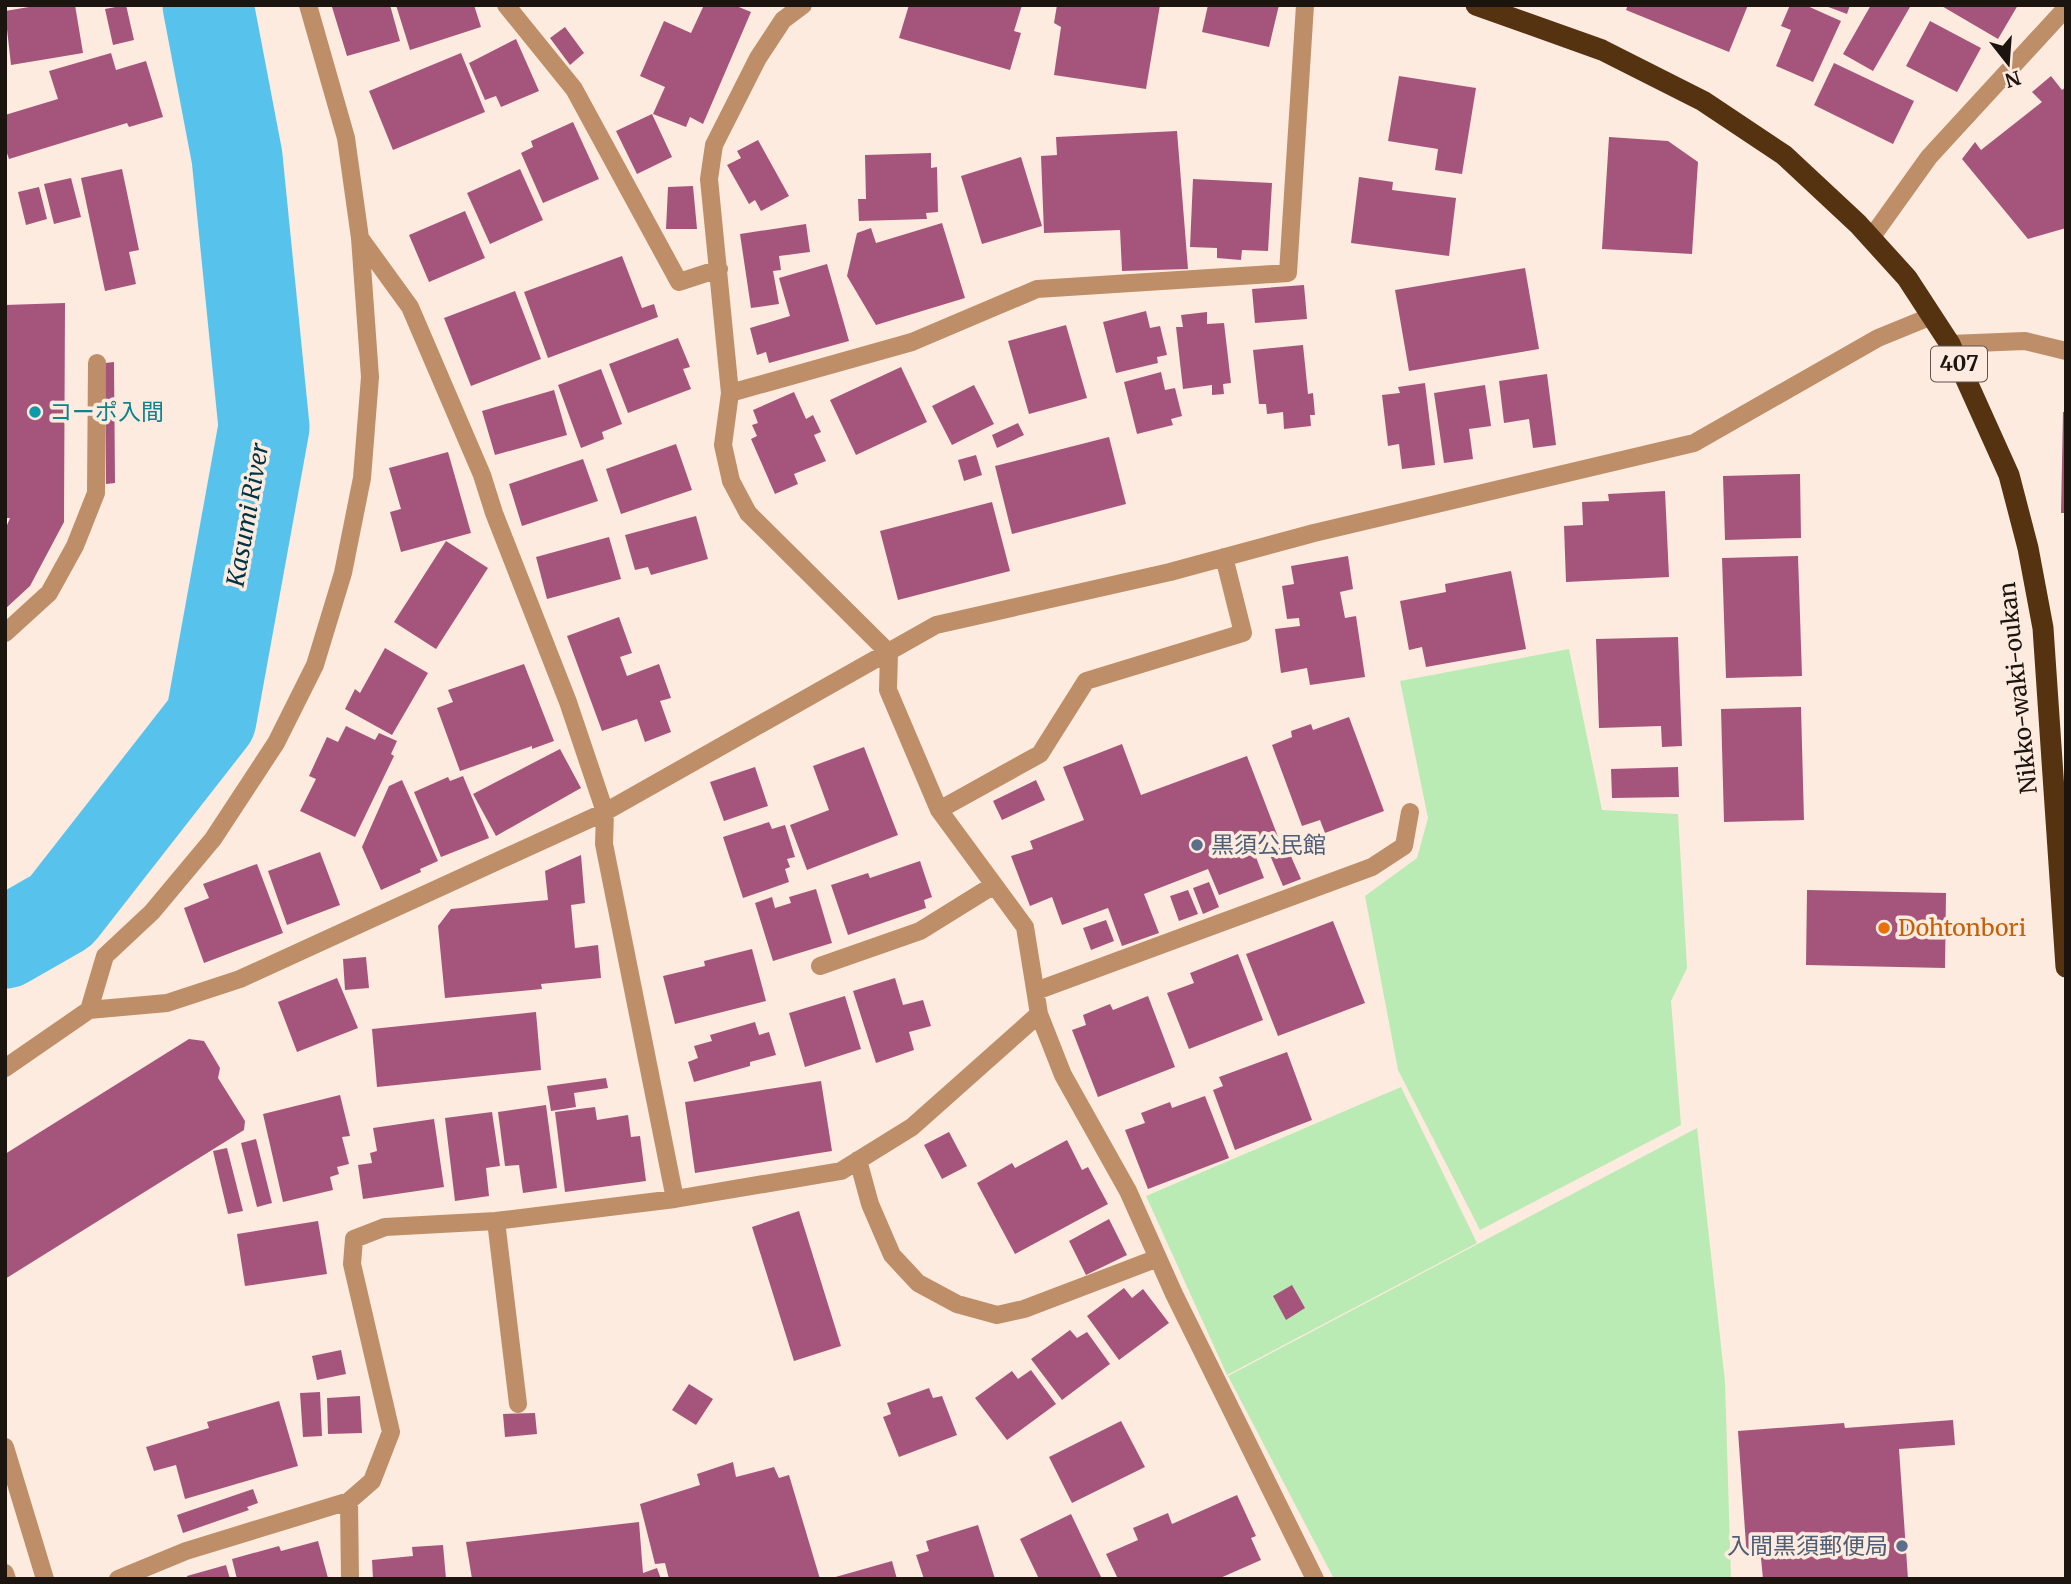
<svg xmlns="http://www.w3.org/2000/svg" width="2071" height="1584" viewBox="0 0 2071 1584" font-family="Merriweather,'Noto Sans JP',serif">
  <rect width="100%" height="100%" fill="#fdebdf"/>
  <path fill="#bbebb4" d="M 1569,649 L 1602,810 L 1678,814 L 1687,968 L 1671,1001 L 1681,1125 L 1480,1230 L 1398,1070 L 1365,896 L 1417,858 L 1428,818 L 1400,681 Z
    M 1401,1087 L 1477,1243 L 1227,1375 L 1146,1196 Z
    M 1697,1128 L 1725,1382 L 1731,1579 L 1334,1579 L 1228,1376 Z"/>
  <g fill="none" stroke-linecap="round" stroke-linejoin="round">
    <path stroke="#57c3ed" stroke-width="91" d="M 5,943 L 61,911 L 211,719 L 264,427 L 237,157 L 208,5"/>
  </g>
  <path fill="#a5557c" d="M 41,5 L 75,5 L 83,53 L 11,65 L 5,11 Z
    M 126,5 L 134,40 L 113,45 L 105,9 Z
    M 339,5 L 390,5 L 400,41 L 347,56 L 332,7 Z
    M 396,5 L 474,5 L 481,27 L 410,50 Z
    M 704,5 L 734,5 L 751,12 L 703,124 L 690,117 L 686,127 L 653,114 L 665,87 L 640,76 L 664,21 L 691,33 Z
    M 909,5 L 1022,5 L 1014,31 L 1021,33 L 1010,70 L 899,38 Z
    M 1057,5 L 1160,5 L 1146,89 L 1054,75 L 1061,27 L 1054,23 Z
    M 1208,5 L 1279,5 L 1269,47 L 1202,32 Z
    M 1628,5 L 1748,5 L 1729,52 L 1626,10 Z
    M 1790,5 L 1805,5 L 1841,21 L 1813,82 L 1776,66 L 1791,30 L 1781,26 Z
    M 1823,5 L 1850,5 L 1847,14 Z
    M 1871,5 L 1910,7 L 1873,71 L 1843,54 Z
    M 1940,5 L 2018,5 L 1998,39 Z
    M 1930,21 L 1981,48 L 1957,92 L 1906,66 Z
    M 565,27 L 584,53 L 570,65 L 550,38 Z
    M 516,39 L 539,91 L 501,107 L 496,96 L 485,100 L 469,63 Z
    M 111,53 L 116,70 L 146,61 L 163,117 L 129,127 L 127,123 L 9,159 L 5,147 L 5,115 L 58,99 L 49,71 Z
    M 461,53 L 485,112 L 393,150 L 369,91 Z
    M 1834,63 L 1914,101 L 1893,144 L 1814,105 Z
    M 1399,76 L 1476,88 L 1462,174 L 1435,170 L 1438,149 L 1388,141 Z
    M 2051,76 L 2062,90 L 2066,87 L 2066,228 L 2028,239 L 1962,159 L 1975,142 L 1981,150 L 2042,102 L 2032,92 Z
    M 652,114 L 672,157 L 637,174 L 616,131 Z
    M 573,122 L 599,179 L 543,203 L 521,153 L 533,147 L 531,141 Z
    M 1177,131 L 1188,269 L 1122,271 L 1120,230 L 1044,233 L 1041,156 L 1057,155 L 1056,137 Z
    M 1609,137 L 1668,141 L 1698,162 L 1692,254 L 1602,249 Z
    M 758,140 L 789,196 L 761,211 L 755,200 L 749,204 L 727,165 L 741,158 L 737,151 Z
    M 931,153 L 931,168 L 937,167 L 938,212 L 926,213 L 927,219 L 859,221 L 858,199 L 866,199 L 865,155 Z
    M 1021,157 L 1042,226 L 982,244 L 961,176 Z
    M 122,169 L 139,250 L 129,252 L 136,284 L 105,291 L 81,178 Z
    M 520,169 L 543,220 L 490,244 L 467,193 Z
    M 1359,177 L 1393,182 L 1392,190 L 1456,198 L 1449,256 L 1351,243 Z
    M 71,178 L 81,217 L 54,224 L 44,184 Z
    M 1193,179 L 1272,183 L 1268,251 L 1242,250 L 1241,260 L 1217,258 L 1217,248 L 1190,247 Z
    M 693,186 L 697,229 L 666,229 L 668,187 Z
    M 39,187 L 47,219 L 26,225 L 18,192 Z
    M 465,211 L 485,258 L 429,282 L 409,235 Z
    M 942,223 L 965,298 L 876,325 L 847,276 L 857,233 L 871,228 L 876,243 Z
    M 806,224 L 810,252 L 779,256 L 781,270 L 773,271 L 779,304 L 751,308 L 740,234 Z
    M 622,256 L 642,308 L 654,304 L 658,317 L 548,358 L 524,292 Z
    M 827,264 L 849,341 L 769,363 L 766,352 L 757,355 L 750,328 L 790,316 L 779,278 Z
    M 1525,268 L 1539,349 L 1409,371 L 1395,290 Z
    M 1304,285 L 1307,319 L 1255,323 L 1252,289 Z
    M 515,291 L 541,359 L 471,386 L 444,318 Z
    M 65,303 L 64,522 L 30,586 L 5,609 L 5,530 L 10,518 L 5,518 L 5,305 Z
    M 1146,311 L 1150,328 L 1160,326 L 1167,355 L 1157,357 L 1158,363 L 1116,373 L 1103,322 Z
    M 1207,312 L 1207,324 L 1224,323 L 1231,383 L 1223,384 L 1224,394 L 1212,395 L 1212,385 L 1183,389 L 1176,327 L 1183,327 L 1181,315 Z
    M 1066,325 L 1087,398 L 1029,414 L 1008,341 Z
    M 678,338 L 690,367 L 683,369 L 691,389 L 628,413 L 609,364 Z
    M 1303,345 L 1308,394 L 1313,393 L 1315,415 L 1310,415 L 1311,426 L 1284,429 L 1283,412 L 1267,414 L 1266,404 L 1259,404 L 1253,350 Z
    M 114,362 L 115,483 L 106,484 L 105,363 Z
    M 901,367 L 927,422 L 856,455 L 830,400 Z
    M 601,369 L 622,424 L 602,432 L 604,439 L 581,448 L 558,385 Z
    M 1161,372 L 1165,390 L 1175,388 L 1182,416 L 1171,419 L 1173,425 L 1137,434 L 1124,382 Z
    M 1547,374 L 1556,445 L 1533,448 L 1529,419 L 1504,423 L 1499,381 Z
    M 1425,383 L 1435,465 L 1402,469 L 1399,444 L 1388,446 L 1382,395 L 1400,393 L 1398,387 Z
    M 974,385 L 994,424 L 952,445 L 932,406 Z
    M 1485,385 L 1491,426 L 1469,429 L 1473,459 L 1444,463 L 1434,393 Z
    M 554,390 L 567,435 L 495,455 L 482,411 Z
    M 794,392 L 806,419 L 813,415 L 821,432 L 814,435 L 826,461 L 794,474 L 798,484 L 775,494 L 751,439 L 757,436 L 752,425 L 758,423 L 753,410 Z
    M 2063,412 L 2066,412 L 2066,513 L 2061,513 Z
    M 1018,423 L 1024,435 L 997,448 L 992,435 Z
    M 1109,437 L 1126,504 L 1012,534 L 995,466 Z
    M 676,444 L 692,490 L 621,514 L 606,469 Z
    M 448,452 L 471,533 L 401,552 L 390,512 L 401,509 L 389,468 Z
    M 976,455 L 982,475 L 964,481 L 958,460 Z
    M 583,459 L 598,501 L 522,526 L 509,484 Z
    M 1800,474 L 1801,538 L 1725,540 L 1723,476 Z
    M 1665,491 L 1669,577 L 1566,582 L 1564,526 L 1583,525 L 1582,502 L 1609,501 L 1608,494 Z
    M 992,502 L 1010,571 L 898,600 L 880,531 Z
    M 696,516 L 708,559 L 651,575 L 648,567 L 635,570 L 625,535 Z
    M 609,537 L 621,579 L 547,599 L 536,557 Z
    M 446,541 L 488,568 L 436,649 L 394,622 Z
    M 1348,556 L 1353,589 L 1340,592 L 1345,618 L 1356,616 L 1365,677 L 1310,685 L 1307,668 L 1281,673 L 1275,629 L 1300,626 L 1299,618 L 1287,619 L 1282,586 L 1294,584 L 1291,566 Z
    M 1798,556 L 1802,676 L 1726,678 L 1722,558 Z
    M 1511,571 L 1526,649 L 1426,667 L 1422,647 L 1409,650 L 1400,601 L 1446,592 L 1445,584 Z
    M 619,617 L 632,653 L 620,657 L 627,676 L 659,664 L 671,698 L 660,701 L 671,732 L 645,742 L 637,719 L 602,731 L 567,636 Z
    M 1678,637 L 1682,746 L 1662,747 L 1661,726 L 1599,728 L 1596,639 Z
    M 385,648 L 428,673 L 392,735 L 345,709 L 355,689 L 360,693 Z
    M 524,664 L 554,741 L 532,749 L 532,746 L 460,771 L 437,708 L 453,702 L 448,690 Z
    M 1801,707 L 1804,820 L 1724,822 L 1721,709 Z
    M 1349,717 L 1384,811 L 1325,833 L 1320,820 L 1302,826 L 1272,745 L 1292,737 L 1291,731 L 1311,724 L 1313,730 Z
    M 346,726 L 375,740 L 379,733 L 397,741 L 391,754 L 394,756 L 355,837 L 300,811 L 316,779 L 309,776 L 327,737 L 338,742 Z
    M 1122,744 L 1141,795 L 1247,756 L 1280,842 L 1254,852 L 1264,878 L 1219,895 L 1208,869 L 1144,894 L 1159,933 L 1122,946 L 1108,908 L 1062,925 L 1052,897 L 1030,906 L 1011,856 L 1033,849 L 1030,841 L 1084,820 L 1063,767 Z
    M 864,747 L 898,835 L 807,870 L 790,825 L 829,810 L 813,766 Z
    M 560,749 L 581,788 L 496,836 L 473,794 Z
    M 755,767 L 768,806 L 724,821 L 710,782 Z
    M 1678,767 L 1679,797 L 1612,798 L 1611,769 Z
    M 463,776 L 489,838 L 441,857 L 414,792 L 448,777 L 450,781 Z
    M 402,780 L 438,861 L 420,869 L 421,872 L 381,890 L 362,847 L 389,786 Z
    M 1036,780 L 1045,800 L 1002,820 L 993,801 Z
    M 769,822 L 772,829 L 785,825 L 795,857 L 787,859 L 790,867 L 785,869 L 789,882 L 743,898 L 723,837 Z
    M 1286,845 L 1301,879 L 1283,886 L 1269,853 Z
    M 320,852 L 340,905 L 287,925 L 268,871 Z
    M 581,855 L 585,903 L 571,905 L 575,948 L 598,945 L 601,978 L 541,984 L 542,989 L 445,998 L 438,926 L 451,909 L 548,900 L 545,871 Z
    M 920,861 L 932,897 L 924,900 L 926,908 L 848,935 L 831,885 L 868,873 L 870,878 Z
    M 257,864 L 283,933 L 204,963 L 184,908 L 209,898 L 203,884 Z
    M 1209,882 L 1219,907 L 1203,914 L 1193,888 Z
    M 816,889 L 832,943 L 773,961 L 755,903 L 772,897 L 775,908 L 791,903 L 789,897 Z
    M 1188,890 L 1198,914 L 1179,921 L 1170,896 Z
    M 1807,890 L 1946,893 L 1945,968 L 1806,965 Z
    M 1106,920 L 1114,941 L 1091,950 L 1083,928 Z
    M 1333,921 L 1365,1003 L 1278,1036 L 1246,954 Z
    M 752,949 L 766,1001 L 675,1024 L 663,976 L 705,966 L 704,961 Z
    M 1238,954 L 1263,1020 L 1189,1049 L 1167,993 L 1194,983 L 1190,973 Z
    M 366,957 L 369,988 L 345,990 L 343,959 Z
    M 337,978 L 358,1028 L 297,1052 L 278,1002 Z
    M 895,978 L 903,1005 L 923,1000 L 931,1026 L 909,1032 L 914,1050 L 876,1063 L 853,991 Z
    M 845,996 L 861,1049 L 805,1067 L 789,1013 Z
    M 1148,996 L 1175,1067 L 1098,1097 L 1072,1030 L 1086,1025 L 1083,1015 L 1110,1004 L 1113,1010 Z
    M 536,1012 L 541,1070 L 377,1087 L 372,1029 Z
    M 755,1022 L 759,1035 L 769,1032 L 776,1055 L 750,1062 L 750,1066 L 694,1082 L 688,1062 L 698,1058 L 694,1046 L 712,1041 L 710,1035 Z
    M 189,1039 L 204,1041 L 220,1068 L 218,1078 L 245,1121 L 244,1130 L 5,1279 L 5,1154 Z
    M 1287,1052 L 1312,1120 L 1235,1150 L 1213,1090 L 1223,1086 L 1219,1077 Z
    M 606,1078 L 608,1088 L 574,1093 L 576,1107 L 551,1111 L 547,1086 Z
    M 821,1081 L 832,1151 L 695,1173 L 685,1102 Z
    M 340,1095 L 350,1136 L 342,1137 L 349,1164 L 337,1167 L 339,1174 L 330,1177 L 333,1190 L 283,1202 L 263,1114 Z
    M 1205,1096 L 1229,1158 L 1148,1189 L 1125,1130 L 1145,1123 L 1141,1113 L 1170,1102 L 1172,1108 Z
    M 546,1105 L 557,1188 L 523,1193 L 519,1165 L 505,1166 L 498,1112 Z
    M 595,1107 L 597,1120 L 628,1115 L 631,1137 L 640,1136 L 646,1181 L 565,1192 L 555,1112 Z
    M 492,1112 L 500,1166 L 486,1168 L 489,1196 L 455,1201 L 445,1118 Z
    M 434,1119 L 444,1187 L 363,1199 L 358,1165 L 372,1163 L 370,1153 L 377,1151 L 373,1128 Z
    M 949,1132 L 967,1166 L 942,1179 L 924,1145 Z
    M 256,1139 L 272,1203 L 257,1207 L 241,1143 Z
    M 1067,1140 L 1082,1170 L 1088,1167 L 1108,1204 L 1015,1254 L 977,1183 L 1012,1163 L 1015,1168 Z
    M 227,1148 L 243,1211 L 228,1214 L 213,1151 Z
    M 799,1211 L 841,1346 L 794,1361 L 752,1227 Z
    M 1109,1219 L 1127,1255 L 1086,1275 L 1069,1241 Z
    M 318,1221 L 327,1274 L 245,1286 L 237,1234 Z
    M 1292,1285 L 1305,1308 L 1286,1320 L 1273,1296 Z
    M 1124,1288 L 1132,1298 L 1143,1289 L 1169,1323 L 1119,1360 L 1087,1316 Z
    M 1070,1330 L 1077,1338 L 1087,1332 L 1110,1364 L 1062,1400 L 1031,1359 Z
    M 341,1350 L 346,1374 L 317,1380 L 312,1356 Z
    M 1031,1370 L 1056,1404 L 1007,1440 L 975,1398 L 1012,1371 L 1018,1379 Z
    M 689,1384 L 713,1399 L 696,1425 L 672,1410 Z
    M 929,1388 L 933,1398 L 942,1396 L 957,1435 L 899,1457 L 883,1417 L 891,1414 L 887,1403 Z
    M 320,1392 L 322,1436 L 303,1437 L 300,1393 Z
    M 360,1396 L 362,1433 L 328,1434 L 327,1398 Z
    M 279,1401 L 298,1466 L 185,1499 L 176,1465 L 154,1471 L 146,1447 L 209,1428 L 207,1422 Z
    M 535,1413 L 537,1434 L 505,1437 L 503,1414 Z
    M 1953,1420 L 1955,1445 L 1899,1449 L 1908,1579 L 1763,1579 L 1761,1558 L 1747,1559 L 1738,1431 L 1844,1423 L 1845,1428 Z
    M 1121,1421 L 1145,1467 L 1072,1503 L 1049,1457 Z
    M 733,1462 L 736,1477 L 774,1467 L 779,1478 L 789,1475 L 820,1579 L 669,1579 L 665,1563 L 655,1564 L 640,1504 L 700,1485 L 697,1474 Z
    M 253,1489 L 258,1503 L 247,1507 L 249,1510 L 183,1533 L 177,1515 Z
    M 1237,1495 L 1256,1536 L 1251,1538 L 1261,1560 L 1218,1579 L 1118,1579 L 1106,1554 L 1138,1540 L 1133,1528 L 1168,1513 L 1172,1524 Z
    M 1071,1514 L 1102,1579 L 1039,1579 L 1020,1539 Z
    M 639,1522 L 643,1573 L 657,1568 L 661,1579 L 472,1579 L 466,1542 Z
    M 978,1525 L 995,1579 L 924,1579 L 916,1555 L 929,1551 L 926,1541 Z
    M 318,1541 L 328,1578 L 237,1579 L 232,1559 L 279,1546 L 281,1551 Z
    M 443,1545 L 446,1579 L 373,1579 L 372,1560 L 413,1556 L 412,1547 Z
    M 892,1561 L 897,1579 L 833,1579 L 832,1578 Z
    M 226,1565 L 230,1579 L 188,1579 L 187,1576 Z"/>
  <g fill="none" stroke-linecap="round" stroke-linejoin="round">
    <path stroke="#bd8e67" stroke-width="18" d="M 308,5 L 346,138 L 360,238 L 410,307 L 482,475 L 494,513 L 568,702 L 605,812 L 604,844 L 675,1199
      M 506,5 L 574,89 L 679,282 L 719,269
      M 803,5 L 783,20 L 758,58 L 714,145 L 709,179 L 730,393 L 723,445 L 731,481 L 748,513 L 889,653 L 888,690 L 939,810 L 1025,927 L 1039,1014 L 1063,1075 L 1128,1191 L 1174,1294 L 1315,1579
      M 1871,238 L 1929,157 L 2066,8
      M 1950,344 L 2025,341 L 2066,351
      M 730,393 L 912,342 L 1037,289 L 1288,273 L 1305,5
      M 5,633 L 49,593 L 75,546 L 96,493 L 97,363
      M 939,810 L 1040,754 L 1086,681 L 1243,633 L 1224,557
      M 820,966 L 920,931 L 994,885
      M 1036,991 L 1372,867 L 1404,846 L 1410,812
      M 89,1010 L 105,956 L 152,912 L 213,839 L 276,743 L 315,665 L 343,573 L 362,478 L 370,377 L 360,238
      M 5,1068 L 89,1010 L 167,1003 L 240,979 L 605,812 L 936,625 L 1170,572 L 1314,533 L 1694,443 L 1878,338 L 1932,316
      M 858,1160 L 870,1204 L 892,1255 L 918,1283 L 957,1304 L 997,1315 L 1024,1309 L 1158,1258
      M 496,1221 L 518,1404
      M 5,1447 L 45,1579
      M 349,1501 L 350,1579
      M 5,1573 L 7,1579
      M 118,1579 L 186,1551 L 349,1501 L 372,1481 L 391,1432 L 352,1264 L 354,1239 L 385,1227 L 496,1221 L 675,1199 L 841,1171 L 912,1127 L 1039,1014"/>
    <path stroke="#563310" stroke-width="21" d="M 1476,5 L 1602,50 L 1703,101 L 1784,155 L 1858,224 L 1907,278 L 1950,344 L 2009,475 L 2028,548 L 2043,628 L 2066,967"/>
  </g>
  <circle fill="#0f9aa8" stroke="#fdebdf" stroke-width="2.5" cx="35" cy="412" r="7"/>
  <g fill="#5c6f8a" stroke="#fdebdf" stroke-width="2.5">
    <circle cx="1197" cy="845" r="7"/>
    <circle cx="1902" cy="1546" r="7"/>
  </g>
  <circle fill="#e8710a" stroke="#fdebdf" stroke-width="2.5" cx="1884" cy="928" r="7"/>
  <g text-anchor="middle" stroke-width="7" stroke-linejoin="round" paint-order="stroke">
    <rect fill="#fdebdf" stroke="#5f544d" stroke-width="2" x="1931" y="346.5" width="56" height="35" rx="5"/>
    <g font-size="21" font-weight="bold" fill="#1b140f">
      <text x="1959" y="371">407</text>
    </g>
    <g font-size="23" fill="#0d838f" stroke="#fdebdf" text-anchor="start">
      <text x="49" y="420">コーポ入間</text>
    </g>
    <g font-size="23" fill="#1b140f" stroke="#fdebdf">
      <text transform="translate(2018 688) rotate(-96)" y="8">Nikko-waki-oukan</text>
    </g>
    <g font-size="23" fill="#4e5e75" stroke="#fdebdf" text-anchor="start">
      <text x="1211" y="853">黒須公民館</text>
      <text x="1888" y="1554" text-anchor="end">入間黒須郵便局</text>
    </g>
    <g font-size="23" fill="#c56008" stroke="#fdebdf" text-anchor="start">
      <text x="1898" y="936">Dohtonbori</text>
    </g>
    <g font-size="24" font-style="italic" fill="#034" stroke="#fdebdf">
      <text transform="translate(248 515) rotate(-80)" y="8">Kasumi River</text>
    </g>
  </g>
  <rect width="2071" height="1584" fill="none" stroke="#1b140f" stroke-width="14"/>
  <g transform="translate(2008 63) rotate(163)" stroke="#fdebdf" stroke-width="5" paint-order="stroke">
  <path d="M0-5L12 26L0 18L-12 26Z" fill="#1b140f"/>
  <text y="-10" font-size="19" font-weight="bold" text-anchor="middle" fill="#1b140f">N</text>
  </g>
</svg>
